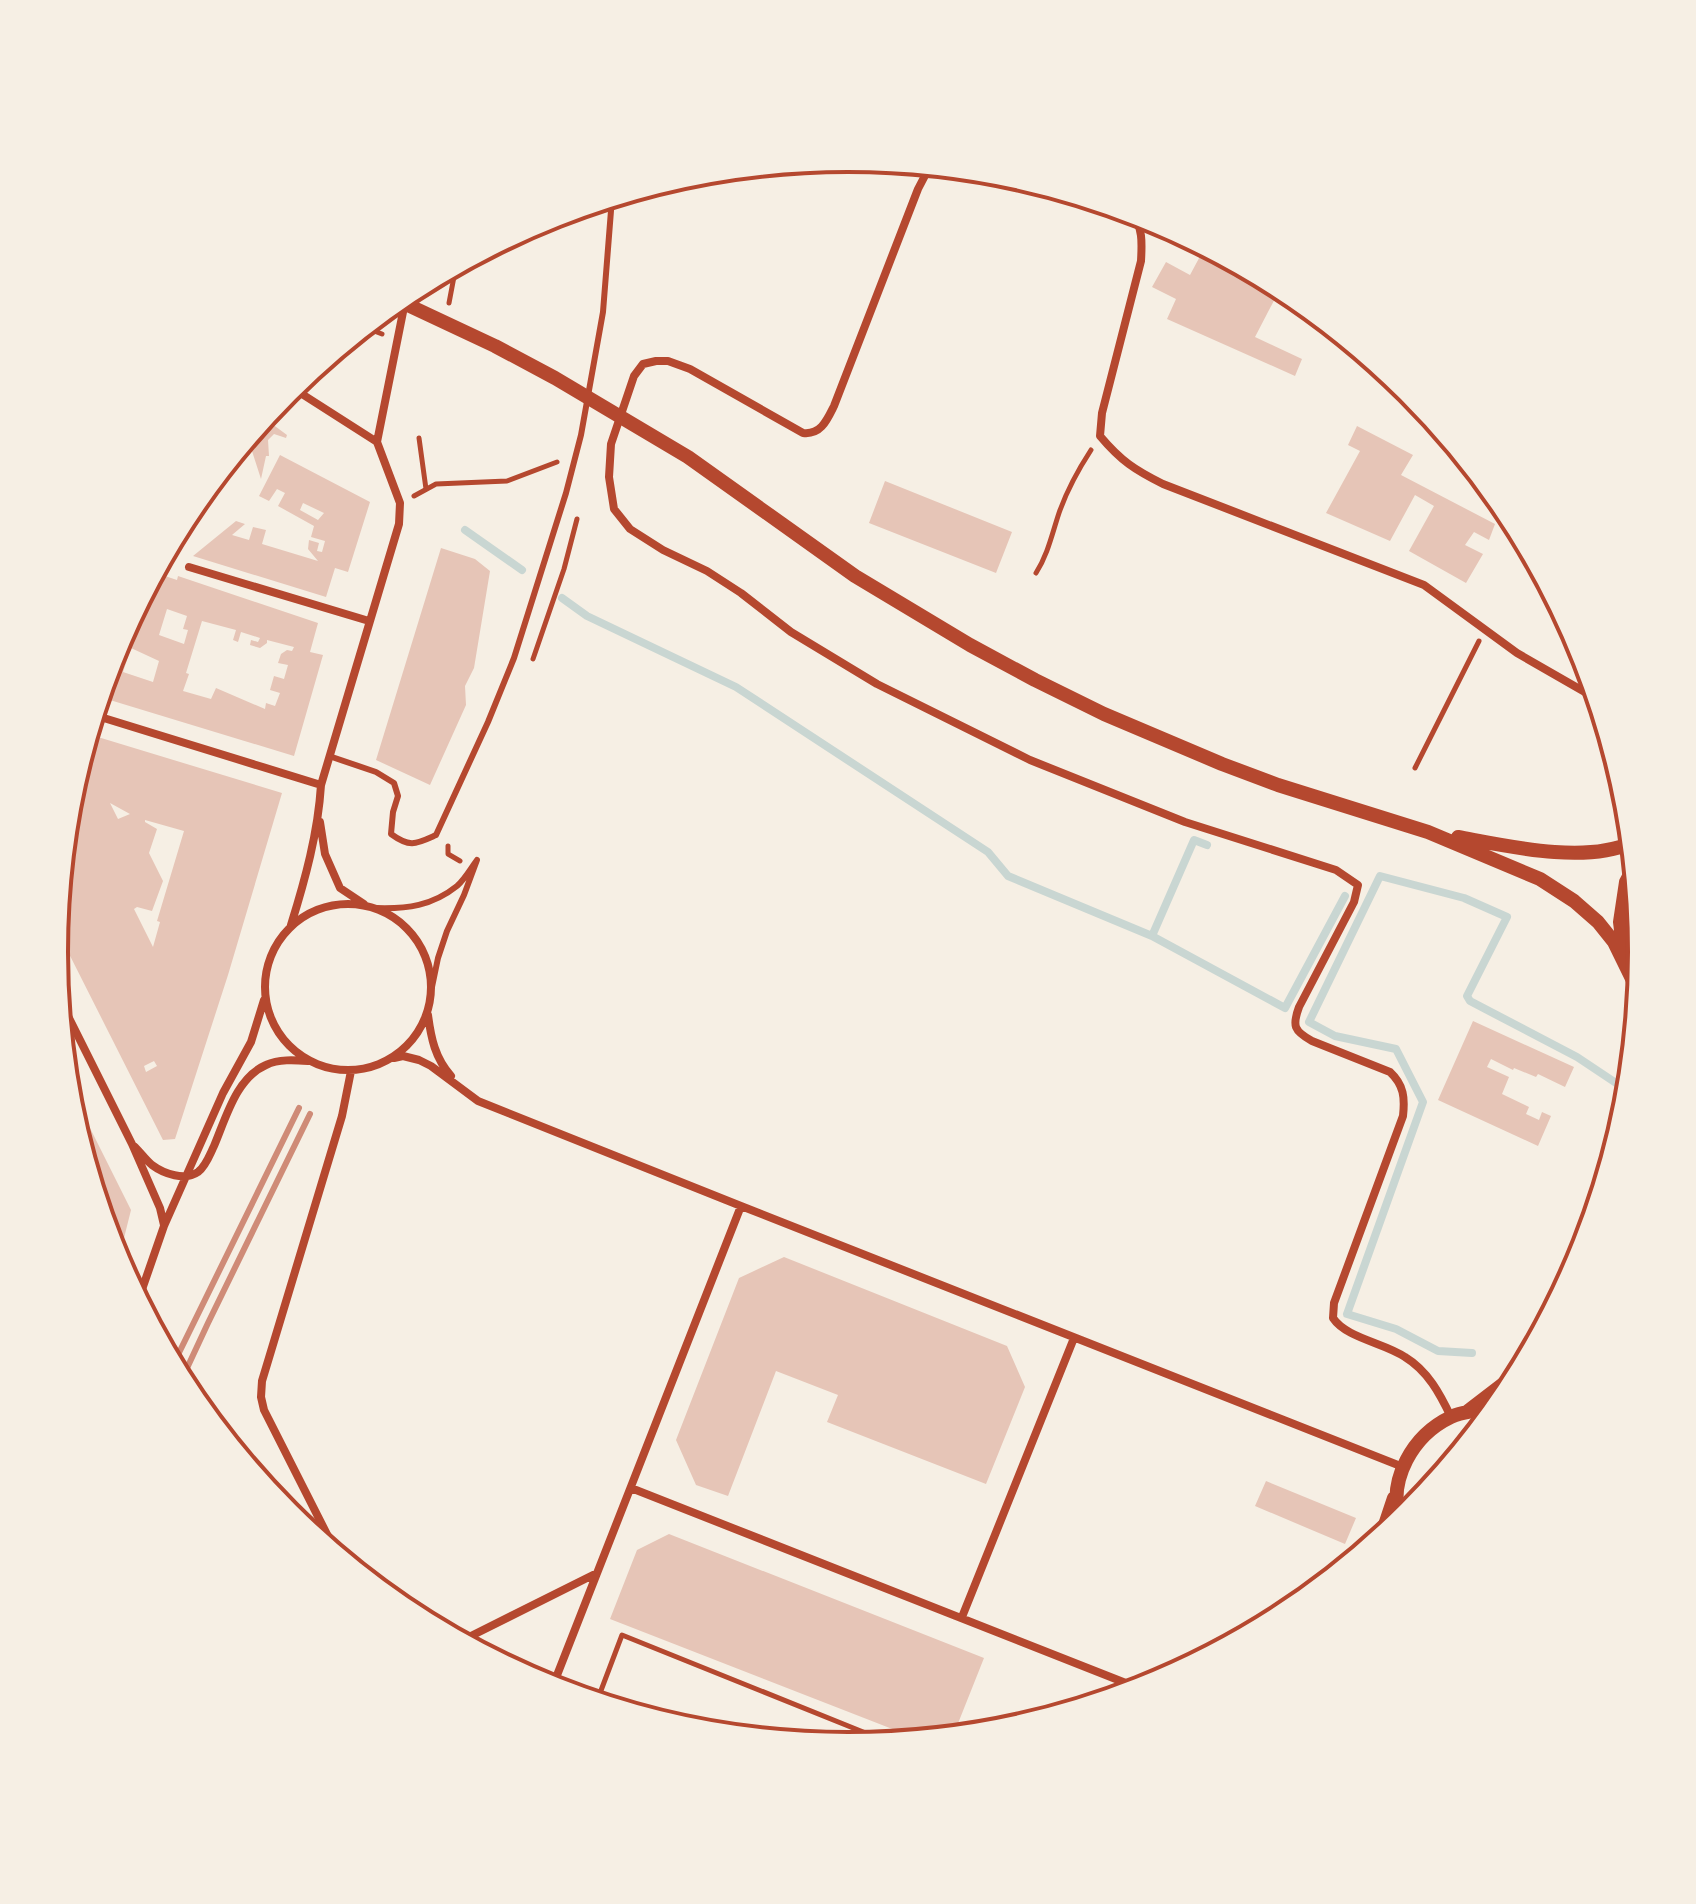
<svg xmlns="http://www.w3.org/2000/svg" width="1696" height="1904" viewBox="0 0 1696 1904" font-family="'Nunito Sans',sans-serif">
  <rect width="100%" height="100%" fill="#f6efe4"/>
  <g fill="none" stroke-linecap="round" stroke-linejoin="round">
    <path stroke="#c9d6d2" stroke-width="8" d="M 465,530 L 522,570
      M 562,598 L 587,616 L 736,687 L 988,852 L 1008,876 L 1152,936 L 1285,1008 L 1345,896
      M 1152,936 L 1194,840 L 1207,845
      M 1472,1353 L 1438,1351 L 1396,1329 L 1347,1314 L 1423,1102 L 1396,1049 L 1335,1036 L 1309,1022 L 1380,876 L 1464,898 L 1507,917 L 1467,996 L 1470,1001 L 1577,1057 L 1616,1083"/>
  </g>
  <path fill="#e6c5b7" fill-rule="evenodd" d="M 1205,247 L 1281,287 L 1255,337 L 1302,359 L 1295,376 L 1167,319 L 1176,299 L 1152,287 L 1166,262 L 1190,275 Z
    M 264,418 L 287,435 L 286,438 L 274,434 L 268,440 L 269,456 L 266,456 L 261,479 L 251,448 L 253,442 L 246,440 Z
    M 1357,426 L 1413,455 L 1401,475 L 1495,524 L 1489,540 L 1474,532 L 1465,545 L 1483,554 L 1466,583 L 1409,551 L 1434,506 L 1415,495 L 1390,541 L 1326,513 L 1360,451 L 1348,445 Z
    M 280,455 L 370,502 L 348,572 L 335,568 L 326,597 L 193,556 L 236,521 L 245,524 L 232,535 L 249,540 L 253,527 L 266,530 L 262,544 L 318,561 L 308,549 L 309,540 L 319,543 L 317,551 L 322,552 L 325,541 L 311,537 L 314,526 L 278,506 L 285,493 L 277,489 L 269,501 L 259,496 ZM 303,503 L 324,513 L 318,520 L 300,510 Z
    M 885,481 L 1012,532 L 996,573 L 869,523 Z
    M 441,548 L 475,559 L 490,571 L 474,668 L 465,686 L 466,705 L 430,785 L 376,760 Z
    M 162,575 L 177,580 L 178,576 L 318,623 L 310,652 L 323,655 L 294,756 L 100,697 L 106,677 L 121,643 L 149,600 L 143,595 ZM 167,609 L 187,616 L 183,629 L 188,630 L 184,644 L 159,635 ZM 202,621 L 236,630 L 233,640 L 238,642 L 241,632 L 260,638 L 258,642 L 251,640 L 250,645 L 260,648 L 267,643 L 267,640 L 294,647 L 292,651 L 287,650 L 281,654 L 278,663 L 288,665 L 284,679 L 274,676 L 270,690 L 280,693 L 275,706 L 266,703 L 265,709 L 216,688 L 211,699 L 183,691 L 189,674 L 186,673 ZM 131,648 L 159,661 L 153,682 L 123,672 Z
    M 88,734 L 282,793 L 228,975 L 175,1139 L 163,1140 L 56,928 L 69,797 L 71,792 L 81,788 L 73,783 ZM 110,803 L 130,814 L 118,819 ZM 145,820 L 184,831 L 157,921 L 160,922 L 153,947 L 134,909 L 137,907 L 152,911 L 163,881 L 149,853 L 157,829 L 145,822 ZM 154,1061 L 157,1066 L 146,1072 L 144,1066 Z
    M 1473,1021 L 1574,1067 L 1565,1087 L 1538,1074 L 1536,1077 L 1514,1068 L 1513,1070 L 1491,1059 L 1487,1067 L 1509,1077 L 1502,1094 L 1529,1107 L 1526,1114 L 1539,1120 L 1542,1112 L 1551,1116 L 1538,1146 L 1438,1100 Z
    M 67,1082 L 131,1210 L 118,1262 L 114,1255 L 69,1106 Z
    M 784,1257 L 1007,1346 L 1025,1387 L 986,1484 L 827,1422 L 838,1395 L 776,1371 L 728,1496 L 696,1485 L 676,1440 L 739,1278 Z
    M 1266,1481 L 1356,1518 L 1345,1544 L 1255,1506 Z
    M 669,1534 L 984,1658 L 953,1736 L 918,1739 L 610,1619 L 637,1550 Z
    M 500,1654 L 507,1666 L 492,1658 Z"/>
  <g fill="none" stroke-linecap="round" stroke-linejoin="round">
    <path stroke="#b5482f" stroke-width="5" d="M 449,303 L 456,266
      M 364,327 L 382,334
      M 419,438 L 426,489
      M 414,496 L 436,484 L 507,481 L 557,462
      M 1036,573 C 1048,554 1052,534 1059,513 C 1067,490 1078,470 1091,450
      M 533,659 L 564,569 L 577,519
      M 1415,768 L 1479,641
      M 448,846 L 448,854 L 460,861
      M 597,1701 L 622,1635 L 888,1742
      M 661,1721 L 662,1716 L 703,1732"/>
    <path stroke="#b5482f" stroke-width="6" d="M 329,756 L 376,772 L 394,783 L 398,796 L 393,812 L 391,834 C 410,848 416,844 436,835 L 488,722 L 514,658 L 566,493 L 581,435 L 603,312 L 612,198
      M 376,908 C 407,909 432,906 457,886 C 465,879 471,868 477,860 L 464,895 L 447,931 L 438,958 L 432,987"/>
    <path stroke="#b5482f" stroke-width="8" d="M 930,166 L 918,189 L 834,406 C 827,420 821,435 803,433 L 690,369 L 668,361 L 656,361 L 643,364 L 634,376 L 611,444 L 609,477 L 614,509 L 630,529 L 663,550 L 707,571 L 741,593 L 791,632 L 877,684 L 1030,760 L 1185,822 L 1336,870 L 1358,885 L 1354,902 L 1299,1007 C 1292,1026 1294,1031 1312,1041 L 1390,1072 C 1404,1085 1405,1098 1403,1116 L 1334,1303 L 1333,1318 C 1346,1338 1385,1343 1405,1357 C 1428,1371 1440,1394 1451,1417
      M 1132,213 C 1143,228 1142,243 1141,261 L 1102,413 L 1100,436 C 1121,461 1135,470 1163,484 L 1424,585 L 1517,653 L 1597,699
      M 291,387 L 377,442
      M 189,567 L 369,621
      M 94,715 L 321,785
      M 320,822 L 325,854 L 340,888 L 364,904
      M265 987a83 83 0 1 1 166 0a83 83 0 1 1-166 0Z
      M 291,925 C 305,880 318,833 321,785 L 399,524 L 400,503 L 377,442 L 407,292
      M 59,998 L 132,1144 L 160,1208 L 164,1225
      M 428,1015 C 431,1038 435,1058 451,1076
      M 394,1058 L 403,1056 L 419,1060 L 431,1066 L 478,1101 L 741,1206 L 1403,1467
      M 135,1147 C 141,1153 146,1160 152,1165 C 164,1174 185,1181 198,1172 C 206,1166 210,1154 214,1146 C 226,1118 236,1078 266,1065 C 279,1059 294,1060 308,1061
      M 138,1301 L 164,1226 L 223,1093 L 251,1042 L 264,1000
      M 631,1488 L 1141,1689
      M 338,1556 L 264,1410 L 261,1397 L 262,1381 L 342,1116 L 351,1071
      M 962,1617 L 1074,1338
      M 461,1641 L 597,1573
      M 552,1688 L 741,1206"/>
    <path stroke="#b5482f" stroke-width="14" d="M 397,300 L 495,346 L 555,378 L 688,457 L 855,576 L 970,645 L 1035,680 L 1104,714 L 1222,764 L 1278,785 L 1428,832 L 1540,879 L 1574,901 L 1598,922 L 1614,942 L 1638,991
      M 1458,837 C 1507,846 1584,864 1631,843
      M 1624,955 L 1620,922 L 1626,882 L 1634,867
      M 1468,1411 L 1511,1378 L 1523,1365
      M 1400,1521 C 1387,1480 1413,1435 1451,1417 C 1464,1411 1480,1410 1494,1410
      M 1381,1537 L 1394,1498"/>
    <path stroke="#cf8b77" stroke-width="6" d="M 173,1365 L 299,1108
      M 181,1381 L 208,1323 L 310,1114"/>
  </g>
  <path d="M0 0H1696V1904H0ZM68 952a780 780 0 1 1 1560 0a780 780 0 1 1-1560 0Z" fill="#f6efe4" fill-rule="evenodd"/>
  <path fill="none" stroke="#b5482f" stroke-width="4" d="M68 952a780 780 0 1 1 1560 0a780 780 0 1 1-1560 0Z"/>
</svg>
